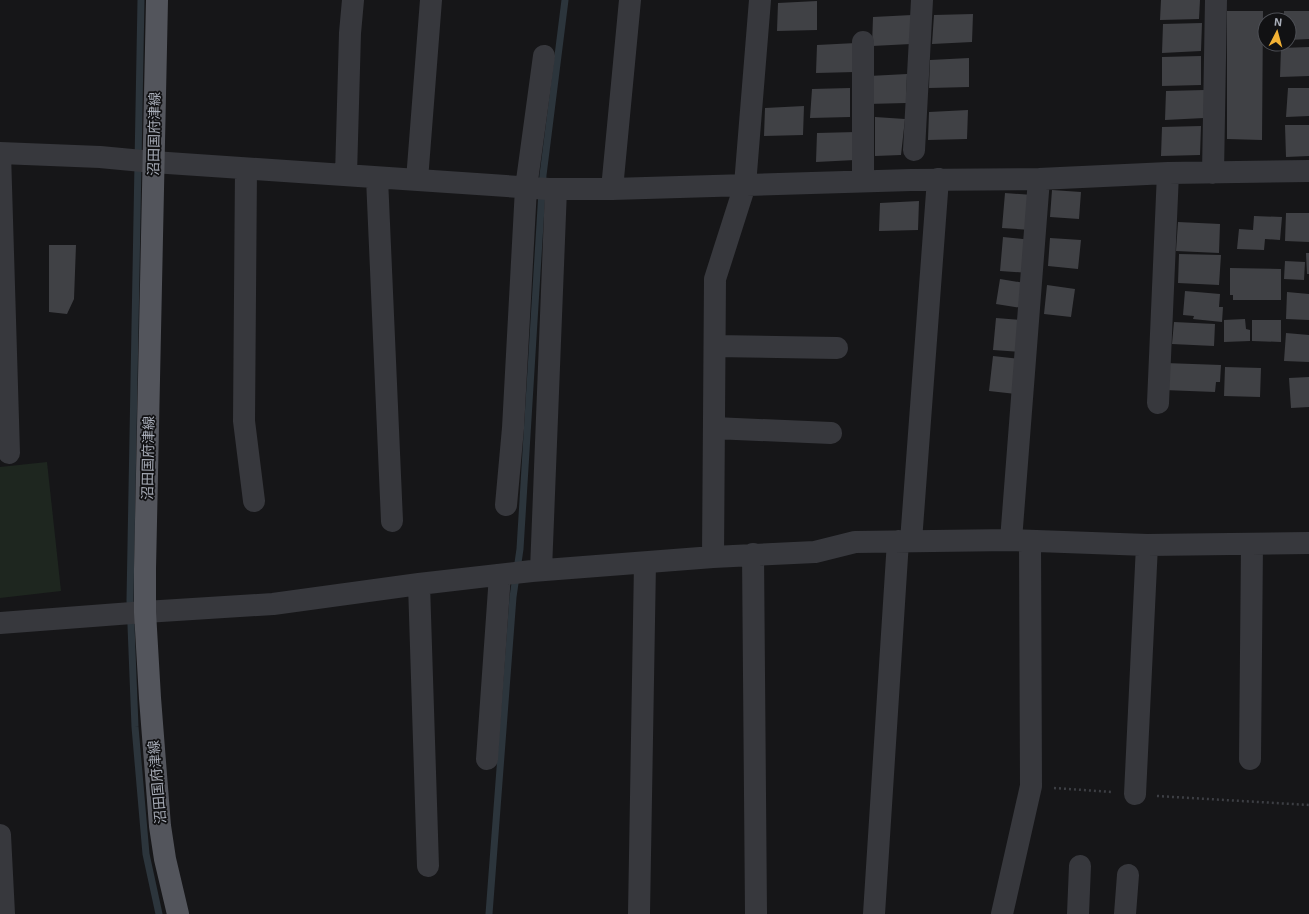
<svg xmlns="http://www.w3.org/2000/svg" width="1309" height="914" viewBox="0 0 1309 914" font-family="'Exo 2','Noto Sans JP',sans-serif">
  <rect width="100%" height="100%" fill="#161618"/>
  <path fill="#1e261f" d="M 47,462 L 61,591 L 0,598 L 0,467 Z"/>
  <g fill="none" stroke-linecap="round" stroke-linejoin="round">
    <path stroke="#2c353c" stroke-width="7" d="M 141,0 L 130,600 L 135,727 L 146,854 L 159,914
      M 489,914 L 513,597 L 520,549 L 543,175 L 565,0"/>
  </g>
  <path fill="#404145" d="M 1161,0 L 1200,0 L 1199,19 L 1160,20 Z
    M 817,1 L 817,30 L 777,31 L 778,3 Z
    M 1227,11 L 1263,11 L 1262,140 L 1227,139 Z
    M 1284,11 L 1309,11 L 1309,39 L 1289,40 L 1289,20 L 1284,20 Z
    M 973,14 L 972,42 L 932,44 L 934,15 Z
    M 912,15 L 911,44 L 872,46 L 873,17 Z
    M 1202,23 L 1201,51 L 1162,53 L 1163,24 Z
    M 856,43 L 855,72 L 816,73 L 817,45 Z
    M 1309,47 L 1309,76 L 1280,77 L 1281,48 Z
    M 1201,56 L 1201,85 L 1162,86 L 1162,57 Z
    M 969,58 L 969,87 L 929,88 L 930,60 Z
    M 907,74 L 906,103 L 867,104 L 869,76 Z
    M 850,88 L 850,117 L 810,118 L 812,89 Z
    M 1288,88 L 1309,88 L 1309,116 L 1286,117 Z
    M 1204,90 L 1204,118 L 1165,120 L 1166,91 Z
    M 804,106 L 803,135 L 764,136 L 765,108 Z
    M 968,110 L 967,139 L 928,140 L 929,112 Z
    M 875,117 L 905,119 L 901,155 L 875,156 Z
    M 1285,125 L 1309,125 L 1309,156 L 1286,157 Z
    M 1201,126 L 1200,155 L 1161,156 L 1162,127 Z
    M 856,132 L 855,160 L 816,162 L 817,133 Z
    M 1052,190 L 1081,192 L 1079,219 L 1050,217 Z
    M 1005,193 L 1033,195 L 1031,230 L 1002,228 Z
    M 919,201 L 918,230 L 879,231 L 880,203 Z
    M 1286,213 L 1309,213 L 1309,242 L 1285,241 Z
    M 1254,216 L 1282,217 L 1280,240 L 1265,239 L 1264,250 L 1237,249 L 1239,229 L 1253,230 Z
    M 1178,222 L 1220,224 L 1219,253 L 1176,251 Z
    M 1003,237 L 1032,240 L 1029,273 L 1000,271 Z
    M 1050,238 L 1081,240 L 1078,269 L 1048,266 Z
    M 49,245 L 76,245 L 74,299 L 67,314 L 49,312 Z
    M 1306,253 L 1309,253 L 1309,274 L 1307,274 Z
    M 1179,254 L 1221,255 L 1219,285 L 1178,283 Z
    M 1285,261 L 1305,262 L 1304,280 L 1284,279 Z
    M 1230,268 L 1281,269 L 1281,300 L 1233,300 L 1233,295 L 1230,295 Z
    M 1000,279 L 1025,283 L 1022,308 L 996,304 Z
    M 1047,285 L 1075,289 L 1071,317 L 1044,314 Z
    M 1185,291 L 1220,294 L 1219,307 L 1223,307 L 1222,322 L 1193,319 L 1194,316 L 1183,315 Z
    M 1287,292 L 1309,294 L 1309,320 L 1286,319 Z
    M 996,318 L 1023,320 L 1020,352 L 993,350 Z
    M 1245,319 L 1246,329 L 1250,330 L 1250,341 L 1224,342 L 1224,320 Z
    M 1252,320 L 1281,320 L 1281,342 L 1252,341 Z
    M 1174,322 L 1215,324 L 1214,346 L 1172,344 Z
    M 1286,333 L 1309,335 L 1309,362 L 1284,361 Z
    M 993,356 L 1020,359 L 1016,394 L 989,391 Z
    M 1165,363 L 1221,365 L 1220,382 L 1216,382 L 1215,392 L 1164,390 Z
    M 1225,367 L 1261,368 L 1260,397 L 1224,396 Z
    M 1309,377 L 1309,407 L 1291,408 L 1289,378 Z"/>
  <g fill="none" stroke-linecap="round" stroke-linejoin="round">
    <path stroke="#3d3f44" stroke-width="2.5" stroke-dasharray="2 3" stroke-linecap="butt" d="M 1054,788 L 1112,792
      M 1157,796 L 1309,805"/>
    <path stroke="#37383d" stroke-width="22" d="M 863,42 L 863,181
      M 914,150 L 922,0
      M 0,153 L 100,157 L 153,162 L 549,189 L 612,189 L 911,180 L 1039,179 L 1168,173 L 1309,171
      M 0,153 L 9,453
      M 246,169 L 244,421 L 254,501
      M 1213,173 L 1216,0
      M 346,175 L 350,33 L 353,0
      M 377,178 L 392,521
      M 417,180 L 431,0
      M 612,189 L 630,0
      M 715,346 L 837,348
      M 1158,403 L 1168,173
      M 714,428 L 831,433
      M 506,505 L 513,428 L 526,188 L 544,56
      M 1011,540 L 1039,179
      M 911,541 L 938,179
      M 753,554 L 756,914
      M 713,557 L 715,279 L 745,185 L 760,0
      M 541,570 L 556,189
      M 419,584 L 428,866
      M 0,623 L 145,612 L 273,604 L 419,584 L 532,571 L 713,557 L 815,552 L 855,542 L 1011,540 L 1147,545 L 1309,543
      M 487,759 L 500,575
      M 1250,759 L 1252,544
      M 1135,794 L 1147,545
      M 0,835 L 4,914
      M 639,914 L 645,563
      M 874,914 L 898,541
      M 1002,914 L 1031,786 L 1030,541
      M 1078,914 L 1080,866
      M 1125,914 L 1128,875"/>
    <path stroke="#53555c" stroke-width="22" d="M 157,0 L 145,569 L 145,612 L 150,698 L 160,826 L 165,859 L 178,914"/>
  </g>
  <g text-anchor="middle" stroke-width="3.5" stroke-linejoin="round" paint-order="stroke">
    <g font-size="14" fill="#a8adb8" stroke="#111113">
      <text transform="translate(154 134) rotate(-89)" y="5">沼田国府津線</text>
      <text transform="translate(148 458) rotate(-89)" y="5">沼田国府津線</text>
      <text transform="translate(157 782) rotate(-95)" y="5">沼田国府津線</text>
    </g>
  </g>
  <g transform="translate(1277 32) rotate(6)"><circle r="19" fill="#111113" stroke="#4d4f55"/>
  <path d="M0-3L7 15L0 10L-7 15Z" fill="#f2b134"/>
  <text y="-6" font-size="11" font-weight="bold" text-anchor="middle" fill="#a8adb8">N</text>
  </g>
</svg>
